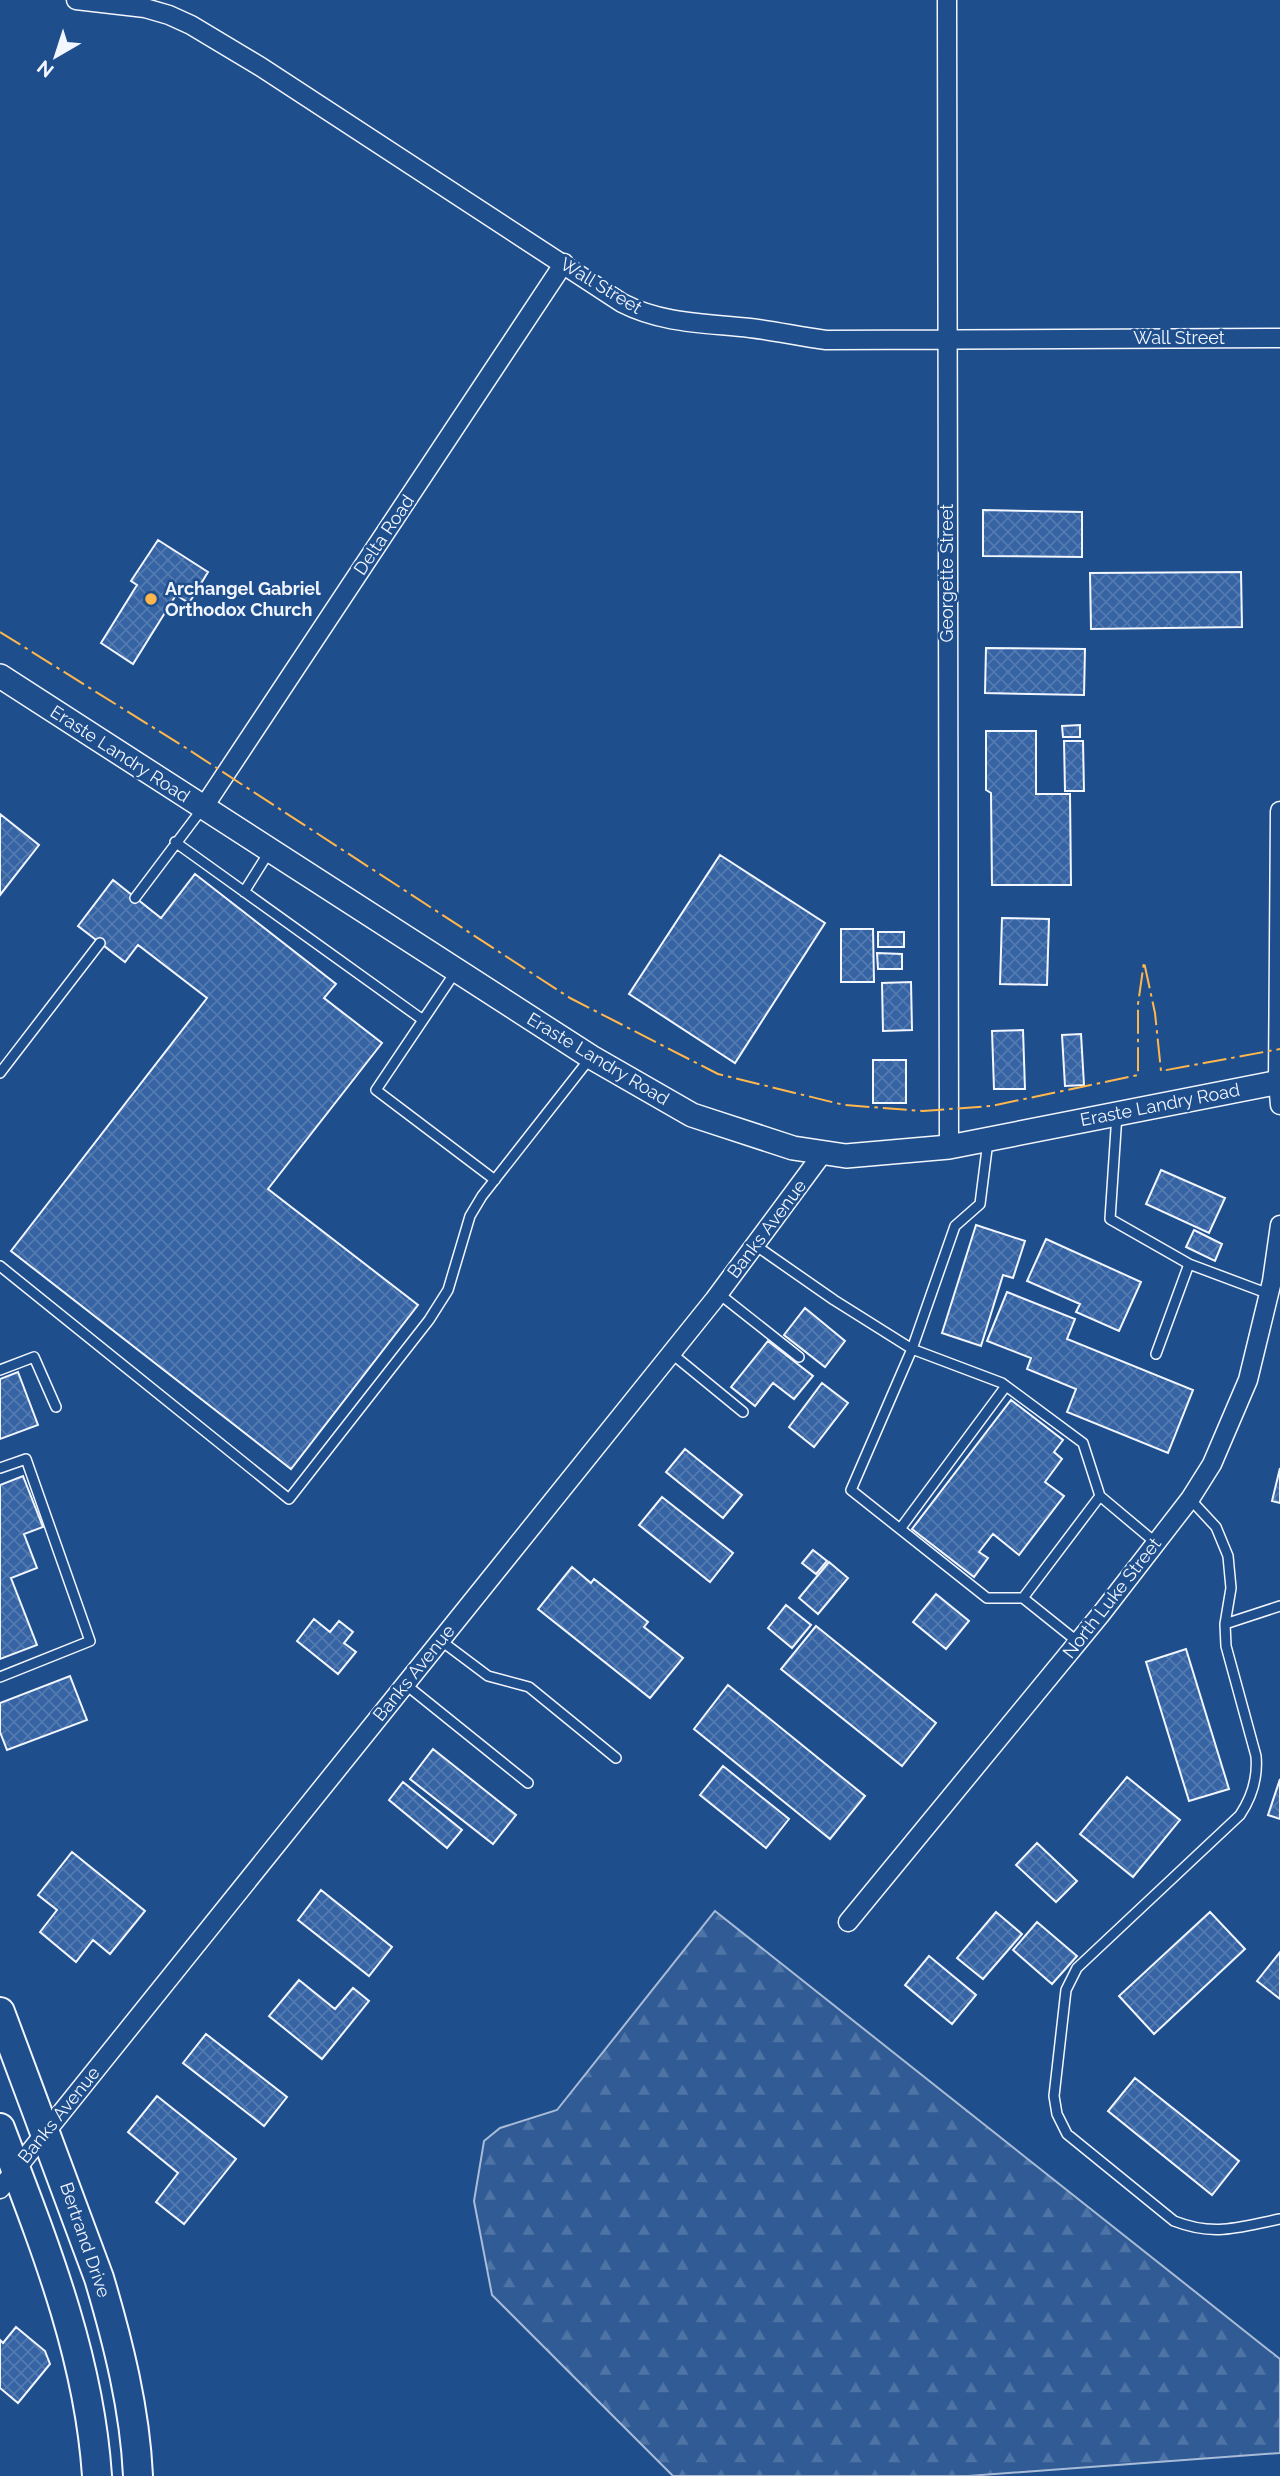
<svg xmlns="http://www.w3.org/2000/svg" width="1280" height="2476" viewBox="0 0 1280 2476" font-family="Raleway,sans-serif">
  <defs>
    <pattern id="forest-firs" width="22" height="20" patternUnits="userSpaceOnUse" patternTransform="scale(1.75)"><rect width="22" height="20" fill="#305b95"/><path d="M5 1l3.5 6h-7zM16 11l3.5 6h-7z" fill="#4e73a5"/></pattern>
    <pattern id="building-cross-hatch" width="8" height="8" patternUnits="userSpaceOnUse" patternTransform="scale(1.75)"><rect width="8" height="8" fill="#3563a3"/><path d="M0 0l8 8M0 8l8-8" fill="none" stroke="#537ab1"/></pattern>
  </defs>
  <rect width="100%" height="100%" fill="#1f4e8c"/>
  <path fill="url(#forest-firs)" stroke="#a8bbd7" stroke-width="2" d="M 715,1911 L 1280,2359 L 1280,2453 L 968,2476 L 673,2476 L 492,2295 L 474,2201 L 484,2141 L 500,2128 L 557,2110 Z"/>
  <path fill="url(#building-cross-hatch)" stroke="#f2f6ff" stroke-width="2" d="M 983,510 L 1082,512 L 1082,557 L 983,556 Z
    M 158,540 L 208,572 L 189,603 L 176,595 L 133,664 L 101,643 L 137,585 L 131,581 Z
    M 1241,572 L 1242,627 L 1091,629 L 1090,573 Z
    M 986,648 L 1085,649 L 1084,695 L 985,693 Z
    M 1080,725 L 1080,737 L 1063,737 L 1062,726 Z
    M 986,731 L 1036,731 L 1036,794 L 1070,794 L 1071,885 L 992,885 L 991,793 L 986,790 Z
    M 1064,741 L 1083,741 L 1084,791 L 1065,791 Z
    M 0,814 L 39,845 L 0,895 Z
    M 720,855 L 825,923 L 735,1063 L 629,994 Z
    M 195,874 L 336,984 L 324,998 L 382,1043 L 268,1189 L 418,1305 L 291,1469 L 11,1251 L 207,998 L 138,945 L 125,962 L 78,926 L 113,880 L 161,918 Z
    M 1002,918 L 1049,919 L 1047,985 L 1000,984 Z
    M 841,929 L 873,929 L 874,982 L 841,982 Z
    M 878,932 L 904,932 L 904,947 L 878,947 Z
    M 877,953 L 902,954 L 902,969 L 878,969 Z
    M 911,982 L 912,1030 L 883,1031 L 882,983 Z
    M 1023,1030 L 1025,1089 L 994,1089 L 992,1031 Z
    M 1081,1034 L 1084,1085 L 1065,1086 L 1062,1035 Z
    M 873,1060 L 906,1060 L 906,1103 L 873,1103 Z
    M 1161,1170 L 1225,1198 L 1209,1233 L 1146,1204 Z
    M 976,1225 L 1025,1241 L 1013,1278 L 1003,1275 L 981,1346 L 942,1333 Z
    M 1194,1230 L 1222,1244 L 1215,1261 L 1186,1247 Z
    M 1046,1239 L 1141,1282 L 1119,1331 L 1076,1312 L 1080,1304 L 1027,1281 Z
    M 1007,1292 L 1075,1319 L 1067,1339 L 1193,1390 L 1168,1453 L 1067,1412 L 1076,1389 L 1027,1369 L 1031,1358 L 987,1341 Z
    M 805,1308 L 845,1341 L 825,1367 L 784,1335 Z
    M 768,1341 L 813,1376 L 794,1399 L 773,1383 L 755,1406 L 731,1387 Z
    M 18,1372 L 38,1425 L 0,1439 L 0,1379 Z
    M 822,1383 L 848,1403 L 814,1447 L 789,1427 Z
    M 1011,1400 L 1063,1440 L 1054,1452 L 1062,1459 L 1045,1482 L 1064,1496 L 1019,1555 L 993,1534 L 979,1552 L 988,1558 L 974,1577 L 912,1529 Z
    M 685,1449 L 742,1495 L 723,1518 L 666,1472 Z
    M 1280,1468 L 1280,1503 L 1272,1501 Z
    M 23,1476 L 43,1527 L 24,1534 L 37,1568 L 11,1578 L 37,1645 L 0,1659 L 0,1485 Z
    M 662,1497 L 733,1553 L 710,1582 L 639,1525 Z
    M 813,1550 L 827,1561 L 816,1574 L 802,1563 Z
    M 829,1562 L 848,1578 L 818,1614 L 799,1598 Z
    M 572,1567 L 591,1583 L 594,1579 L 648,1622 L 644,1627 L 683,1658 L 650,1698 L 538,1609 Z
    M 936,1594 L 969,1621 L 946,1649 L 913,1622 Z
    M 786,1605 L 811,1625 L 792,1648 L 768,1628 Z
    M 314,1619 L 330,1632 L 339,1621 L 353,1632 L 344,1643 L 356,1652 L 338,1674 L 297,1641 Z
    M 816,1626 L 936,1723 L 902,1766 L 781,1669 Z
    M 1186,1649 L 1229,1789 L 1189,1801 L 1146,1662 Z
    M 70,1676 L 87,1720 L 7,1750 L 0,1732 L 0,1703 Z
    M 728,1685 L 865,1796 L 830,1839 L 694,1729 Z
    M 433,1749 L 516,1815 L 493,1844 L 410,1779 Z
    M 723,1766 L 789,1819 L 766,1848 L 700,1795 Z
    M 1127,1777 L 1180,1820 L 1133,1877 L 1080,1834 Z
    M 1280,1779 L 1280,1819 L 1268,1815 Z
    M 403,1782 L 462,1830 L 447,1848 L 389,1800 Z
    M 1037,1843 L 1077,1881 L 1056,1902 L 1016,1865 Z
    M 72,1852 L 145,1911 L 110,1954 L 93,1940 L 76,1962 L 40,1932 L 57,1910 L 38,1895 Z
    M 321,1890 L 392,1947 L 369,1976 L 298,1920 Z
    M 996,1912 L 1022,1934 L 983,1979 L 957,1958 Z
    M 1210,1912 L 1245,1949 L 1154,2034 L 1119,1996 Z
    M 1037,1922 L 1077,1956 L 1052,1984 L 1013,1950 Z
    M 1280,1952 L 1280,1999 L 1257,1981 Z
    M 929,1956 L 976,1995 L 952,2024 L 905,1985 Z
    M 299,1980 L 335,2009 L 353,1988 L 369,2001 L 322,2059 L 269,2016 Z
    M 206,2034 L 287,2097 L 264,2126 L 183,2063 Z
    M 1135,2078 L 1239,2161 L 1212,2195 L 1108,2111 Z
    M 157,2096 L 236,2159 L 184,2224 L 156,2202 L 178,2173 L 128,2132 Z
    M 16,2327 L 45,2351 L 50,2364 L 18,2403 L 0,2388 L 0,2340 L 3,2343 Z"/>
  <g fill="none" stroke-linecap="round" stroke-linejoin="round">
    <g stroke="#f2f6ff" stroke-width="12">
      <path id="service" d="M 175,842 L 423,1020
        M 244,892 L 269,852
        M 135,898 L 202,809
        M 456,971 L 376,1090 L 495,1180
        M 0,1073 L 100,943
        M 1117,1114 L 1110,1219 L 1189,1264 L 1269,1294
        M 755,1245 L 834,1300 L 912,1349 L 955,1226 L 980,1204 L 988,1141
        M 0,1266 L 289,1499 L 429,1320 L 448,1290 L 470,1216 L 482,1196 L 591,1057
        M 718,1293 L 799,1357
        M 671,1353 L 743,1412
        M 1156,1354 L 1189,1264
        M 0,1370 L 34,1357 L 56,1407
        M 0,1468 L 26,1459 L 90,1641 L 0,1677
        M 1190,1499 L 1216,1527 L 1228,1556 L 1231,1588 L 1225,1624 L 1226,1646 L 1256,1756 C 1258,1778 1252,1797 1240,1815 L 1077,1968 L 1066,1990 L 1054,2096 L 1057,2114 L 1067,2134 L 1174,2221 C 1215,2237 1239,2227 1280,2219
        M 900,1529 L 1006,1386
        M 1023,1598 L 1100,1496 L 1156,1543
        M 1225,1624 L 1280,1606
        M 440,1640 L 488,1676 L 529,1687 L 616,1758
        M 1078,1642 L 1023,1598 L 987,1598 L 851,1490 L 912,1349 L 1002,1383 L 1083,1443 L 1100,1496
        M 405,1684 L 528,1783"/>
    </g>
    <g stroke="#f2f6ff" stroke-width="21">
      <path id="minor" d="M 76,0 L 145,8 L 169,15 L 191,25 L 261,67 L 622,303 C 663,324 706,323 750,328 C 776,331 801,337 826,340 L 1280,338
        M 947,0 L 949,1147
        M 203,808 L 564,263
        M 1280,811 L 1278,1082 L 1280,1105
        M 848,1922 L 1101,1614 L 1190,1499 L 1212,1464 L 1248,1380 L 1272,1281 L 1280,1225
        M 0,2189 L 714,1300 L 823,1153"/>
    </g>
    <g stroke="#f2f6ff" stroke-width="26">
      <path id="tertiary" d="M 0,676 L 591,1057 L 692,1115 L 793,1148 L 846,1156 L 949,1147 L 1280,1082"/>
    </g>
    <g stroke="#f2f6ff" stroke-width="32">
      <path id="primary" d="M 0,2012 L 99,2278 C 118,2342 135,2409 138,2476
        M 0,2128 C 43,2241 89,2354 97,2476"/>
    </g>
    <use href="#service" stroke="#1f4e8c" stroke-width="9"/>
    <use href="#minor" stroke="#1f4e8c" stroke-width="18"/>
    <use href="#tertiary" stroke="#1f4e8c" stroke-width="23"/>
    <use href="#primary" stroke="#1f4e8c" stroke-width="28"/>
    <path stroke="#ffb74d" stroke-width="2" stroke-dasharray="24 5 3.5 5" stroke-linecap="butt" d="M 0,632 L 186,748 L 570,998 L 718,1074 L 844,1105 L 923,1111 L 991,1106 L 1138,1075 L 1138,1004 L 1144,962 L 1155,1013 L 1161,1071 L 1280,1049"/>
  </g>
  <circle fill="#ffb74d" stroke="#1f4e8c" stroke-width="2.5" cx="151" cy="599" r="7"/>
  <g text-anchor="middle" stroke-width="5" stroke-linejoin="round" paint-order="stroke">
    <g font-size="18" fill="#f2f6ff" stroke="#1f4e8c">
      <text transform="translate(601 286) rotate(31)" y="6">Wall Street</text>
      <text x="1179" y="344">Wall Street</text>
      <text transform="translate(384 535) rotate(-56)" y="6">Delta Road</text>
      <text transform="translate(947 573) rotate(-90)" y="6">Georgette Street</text>
      <text transform="translate(120 754) rotate(33)" y="6">Eraste Landry Road</text>
      <text transform="translate(598 1059) rotate(31)" y="6">Eraste Landry Road</text>
      <text transform="translate(1160 1105) rotate(-11)" y="6">Eraste Landry Road</text>
      <text transform="translate(767 1229) rotate(-53)" y="6">Banks Avenue</text>
      <text transform="translate(1112 1598) rotate(-52)" y="6">North Luke Street</text>
      <text transform="translate(414 1673) rotate(-51)" y="6">Banks Avenue</text>
      <text transform="translate(59 2115) rotate(-51)" y="6">Banks Avenue</text>
      <text transform="translate(85 2240) rotate(71)" y="6">Bertrand Drive</text>
    </g>
    <g font-size="18" font-weight="bold" fill="#f2f6ff" stroke="#1f4e8c" text-anchor="start">
      <text x="165" y="595">Archangel Gabriel<tspan x="165" dy="21">Orthodox Church</tspan></text>
    </g>
  </g>
  <g transform="translate(56 56) rotate(219)" stroke="#1f4e8c" stroke-width="5" paint-order="stroke">
  <path d="M0-5L12 26L0 18L-12 26Z" fill="#f2f6ff"/>
  <text y="-10" font-size="19" font-weight="bold" text-anchor="middle" fill="#f2f6ff">N</text>
  </g>
</svg>
